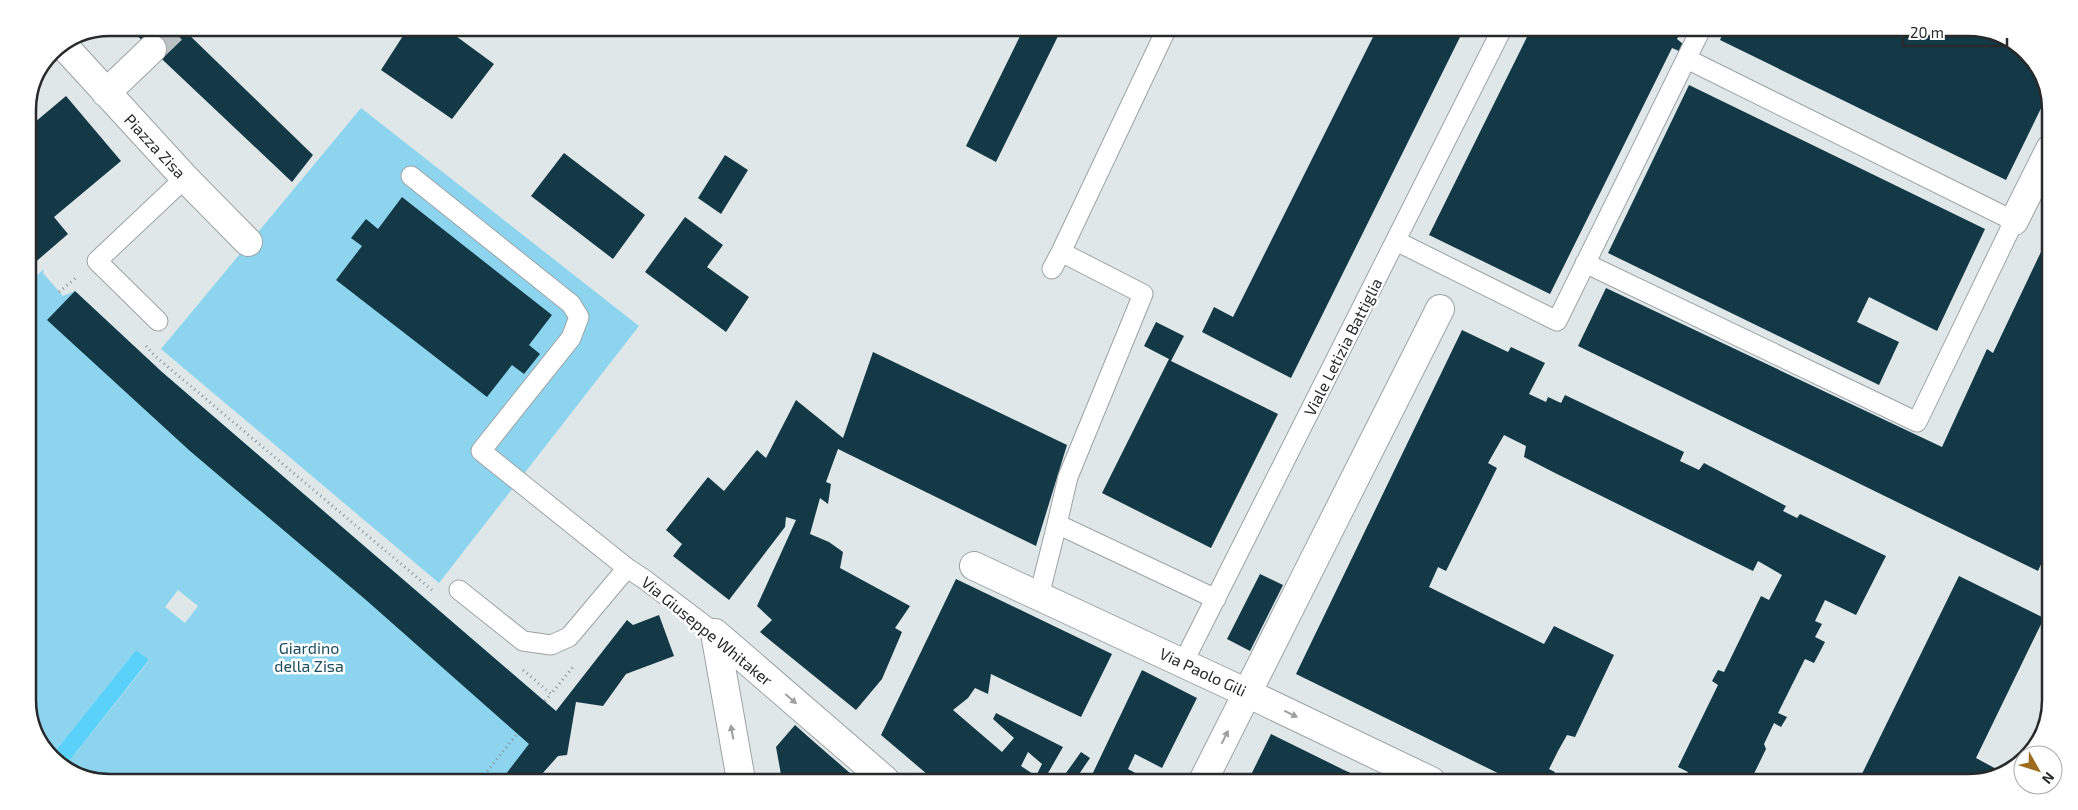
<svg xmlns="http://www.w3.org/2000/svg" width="2078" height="810" viewBox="0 0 2078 810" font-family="'Exo 2',sans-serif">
  <rect width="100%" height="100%" fill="#e0e7e9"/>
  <path fill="#8dd5ef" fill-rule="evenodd" d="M 361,108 L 639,326 L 439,583 L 161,349 Z
    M 44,269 L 43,273 L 63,296 L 75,291 L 162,372 L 556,711 L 502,779 L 83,778 L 66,765 L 149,661 L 136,650 L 52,755 L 44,750 L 28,706 L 28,283 ZM 178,590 L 198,606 L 185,623 L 165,607 Z"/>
  <path fill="#5ad1f9" d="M 136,650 L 149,660 L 66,765 L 52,755 Z"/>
  <path fill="#133946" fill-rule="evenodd" d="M 129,28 L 182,28 L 313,155 L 292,182 Z
    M 408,28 L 445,28 L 494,64 L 452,119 L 381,70 Z
    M 1023,30 L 1061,30 L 996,162 L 966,146 Z
    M 1376,31 L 1463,31 L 1291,378 L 1202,332 L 1214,307 L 1233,317 Z
    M 1530,31 L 1681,31 L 1677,39 L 1683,44 L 1679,51 L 1672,48 L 1550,294 L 1429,235 Z
    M 1724,31 L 1995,32 L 2034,60 L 2047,96 L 2006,180 L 1720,40 Z
    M 1689,85 L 1985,229 L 1937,331 L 1869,297 L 1857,322 L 1899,342 L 1879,385 L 1608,253 Z
    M 66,96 L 121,161 L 54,217 L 68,234 L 32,265 L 28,260 L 28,128 Z
    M 564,153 L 645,215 L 613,259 L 531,196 Z
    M 725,155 L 748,170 L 721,214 L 698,198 Z
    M 402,197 L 552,315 L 529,345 L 540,354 L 524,374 L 512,365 L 487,397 L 336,280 L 362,246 L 351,238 L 366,219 L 378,229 Z
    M 685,217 L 723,245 L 707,267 L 749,297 L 726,332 L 645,272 Z
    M 2049,235 L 2047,551 L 2038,571 L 1578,346 L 1606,288 L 1942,447 L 1987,349 L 1993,353 Z
    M 75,291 L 162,372 L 556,711 L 627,620 L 633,625 L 659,615 L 674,656 L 626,674 L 603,706 L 576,702 L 567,755 L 558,756 L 542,774 L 542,779 L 502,779 L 529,744 L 366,600 L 190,451 L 47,320 Z
    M 1156,322 L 1184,336 L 1171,361 L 1278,414 L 1211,548 L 1102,493 L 1169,359 L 1144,346 Z
    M 1462,330 L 1508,352 L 1511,347 L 1545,363 L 1529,394 L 1546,402 L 1548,397 L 1561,403 L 1565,395 L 1684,452 L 1680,461 L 1699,470 L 1704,463 L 1786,506 L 1783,511 L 1797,518 L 1800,514 L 1886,556 L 1856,615 L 1825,600 L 1815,621 L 1822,624 L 1815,637 L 1825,642 L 1814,663 L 1805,659 L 1778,713 L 1787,717 L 1781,727 L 1774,723 L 1764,744 L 1766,749 L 1750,782 L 1684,782 L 1688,772 L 1678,767 L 1718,685 L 1712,681 L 1718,670 L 1724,672 L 1761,596 L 1769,600 L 1782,575 L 1758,561 L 1753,571 L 1553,472 L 1524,457 L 1526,446 L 1504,435 L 1488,463 L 1497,468 L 1446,571 L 1438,567 L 1429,587 L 1544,644 L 1554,626 L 1614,655 L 1575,737 L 1567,735 L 1558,751 L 1549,769 L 1555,772 L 1550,782 L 1514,781 L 1296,674 Z
    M 873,352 L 1067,445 L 1036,546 L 838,449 L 826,482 L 831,484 L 828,504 L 820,498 L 810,534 L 829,542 L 843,552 L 840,568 L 910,606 L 895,628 L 902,632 L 882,679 L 856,710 L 760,632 L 772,620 L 757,606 L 796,520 L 786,517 L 785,527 L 729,600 L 673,556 L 682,544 L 666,530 L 708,477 L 724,491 L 757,450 L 766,458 L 796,400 L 843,438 Z
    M 1260,574 L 1283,585 L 1250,651 L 1227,639 Z
    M 1959,576 L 2044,618 L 1976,758 L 2000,771 L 2029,746 L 2030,747 L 2014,768 L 1968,782 L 1858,782 Z
    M 956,579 L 1112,654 L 1081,717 L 991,674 L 988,694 L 975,688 L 968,698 L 953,710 L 1002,752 L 1014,738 L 993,719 L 996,713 L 1063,747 L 1044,780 L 934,780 L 881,735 ZM 1028,752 L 1042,764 L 1036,776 L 1021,766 Z
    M 1142,670 L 1197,698 L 1162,768 L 1135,754 L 1128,769 L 1150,781 L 1097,780 L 1091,777 Z
    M 795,725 L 813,741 L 858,780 L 782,780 L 776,747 Z
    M 1271,734 L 1344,770 L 1368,781 L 1248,781 Z
    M 1081,752 L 1090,758 L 1075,780 L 1061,780 Z"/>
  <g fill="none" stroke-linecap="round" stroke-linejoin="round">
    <path stroke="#bbc1c3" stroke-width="28" stroke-dasharray="28 14" stroke-linecap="butt" d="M 152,49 L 174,28"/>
    <g stroke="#9ca2a5" stroke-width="21">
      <path id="service" d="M 1166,30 L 1061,252 L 1143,294 L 1068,477 L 1057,524 L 1216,599
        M 411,176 L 571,304 L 579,317 L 571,338 L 481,451 L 627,568
        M 1396,241 L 1557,321 L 1700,31
        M 1585,263 L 1917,422 L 2014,221 L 1687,59
        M 1052,269 L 1061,252
        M 158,321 L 97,261 L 185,178
        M 459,590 L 523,641 L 551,645 L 569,637 L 627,568 L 644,579 L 715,633
        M 1039,596 L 1057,524
        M 1183,663 L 1501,31"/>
    </g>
    <g stroke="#9ca2a5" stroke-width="30">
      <path id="pedestrian" d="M 2014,221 L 2050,149"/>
    </g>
    <g stroke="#9ca2a5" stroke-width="30">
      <path id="minor" d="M 64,46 L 185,178 L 248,242
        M 106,93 L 152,49
        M 974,566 L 1247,693 L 1431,781
        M 715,633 L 885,780
        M 715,633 L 741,780
        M 1203,781 L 1440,309"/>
    </g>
    <path stroke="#8f9395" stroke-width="3" stroke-dasharray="1 4" stroke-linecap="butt" d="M 59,292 L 77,277
      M 146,346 L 155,356 L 432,590
      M 523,670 L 551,694 L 573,667
      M 545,701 L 551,694
      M 481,779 L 517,734"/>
    <use href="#service" stroke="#fff" stroke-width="19"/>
    <use href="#pedestrian" stroke="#fff" stroke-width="28"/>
    <use href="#minor" stroke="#fff" stroke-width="28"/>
  </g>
  <defs><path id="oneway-solid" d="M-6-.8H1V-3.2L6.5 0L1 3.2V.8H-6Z" transform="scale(1.25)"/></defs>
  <g fill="#9e9f9f">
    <use href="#oneway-solid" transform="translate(791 699) rotate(41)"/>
    <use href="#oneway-solid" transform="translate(1291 714) rotate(26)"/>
    <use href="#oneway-solid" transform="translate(732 732) rotate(-100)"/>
    <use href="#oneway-solid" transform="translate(1225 737) rotate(-63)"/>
  </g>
  <g text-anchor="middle" stroke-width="5" stroke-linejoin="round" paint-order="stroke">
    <g font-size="16" fill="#27292a" stroke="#fff">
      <text transform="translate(155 146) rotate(47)" y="6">Piazza Zisa</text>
      <text transform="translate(1343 347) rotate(-63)" y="6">Viale Letizia Battiglia</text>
      <text transform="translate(707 631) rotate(39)" y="6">Via Giuseppe Whitaker</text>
      <text transform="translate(1203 672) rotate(25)" y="6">Via Paolo Gili</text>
    </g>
    <g font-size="16" fill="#194c5c" stroke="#fff">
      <text x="309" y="654">Giardino<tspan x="309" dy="18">della Zisa</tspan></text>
    </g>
  </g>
  <path d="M0 0H2078V810H0ZM110 36H1968A74 74 0 0 1 2042 110V700A74 74 0 0 1 1968 774H110A74 74 0 0 1 36 700V110A74 74 0 0 1 110 36Z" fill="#fff" fill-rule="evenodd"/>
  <path fill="none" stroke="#27292a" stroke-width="2.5" d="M110 36H1968A74 74 0 0 1 2042 110V700A74 74 0 0 1 1968 774H110A74 74 0 0 1 36 700V110A74 74 0 0 1 110 36Z"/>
  <g transform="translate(2038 770) rotate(129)"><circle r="24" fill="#ffffff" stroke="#a9a9aa"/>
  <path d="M0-4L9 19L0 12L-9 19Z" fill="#9c6b1f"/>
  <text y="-8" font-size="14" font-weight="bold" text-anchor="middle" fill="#27292a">N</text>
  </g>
  <path d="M1903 38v8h104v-8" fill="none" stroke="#27292a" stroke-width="2.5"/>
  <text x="1910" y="38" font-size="15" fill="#27292a" stroke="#ffffff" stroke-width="4" paint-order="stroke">20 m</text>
</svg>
